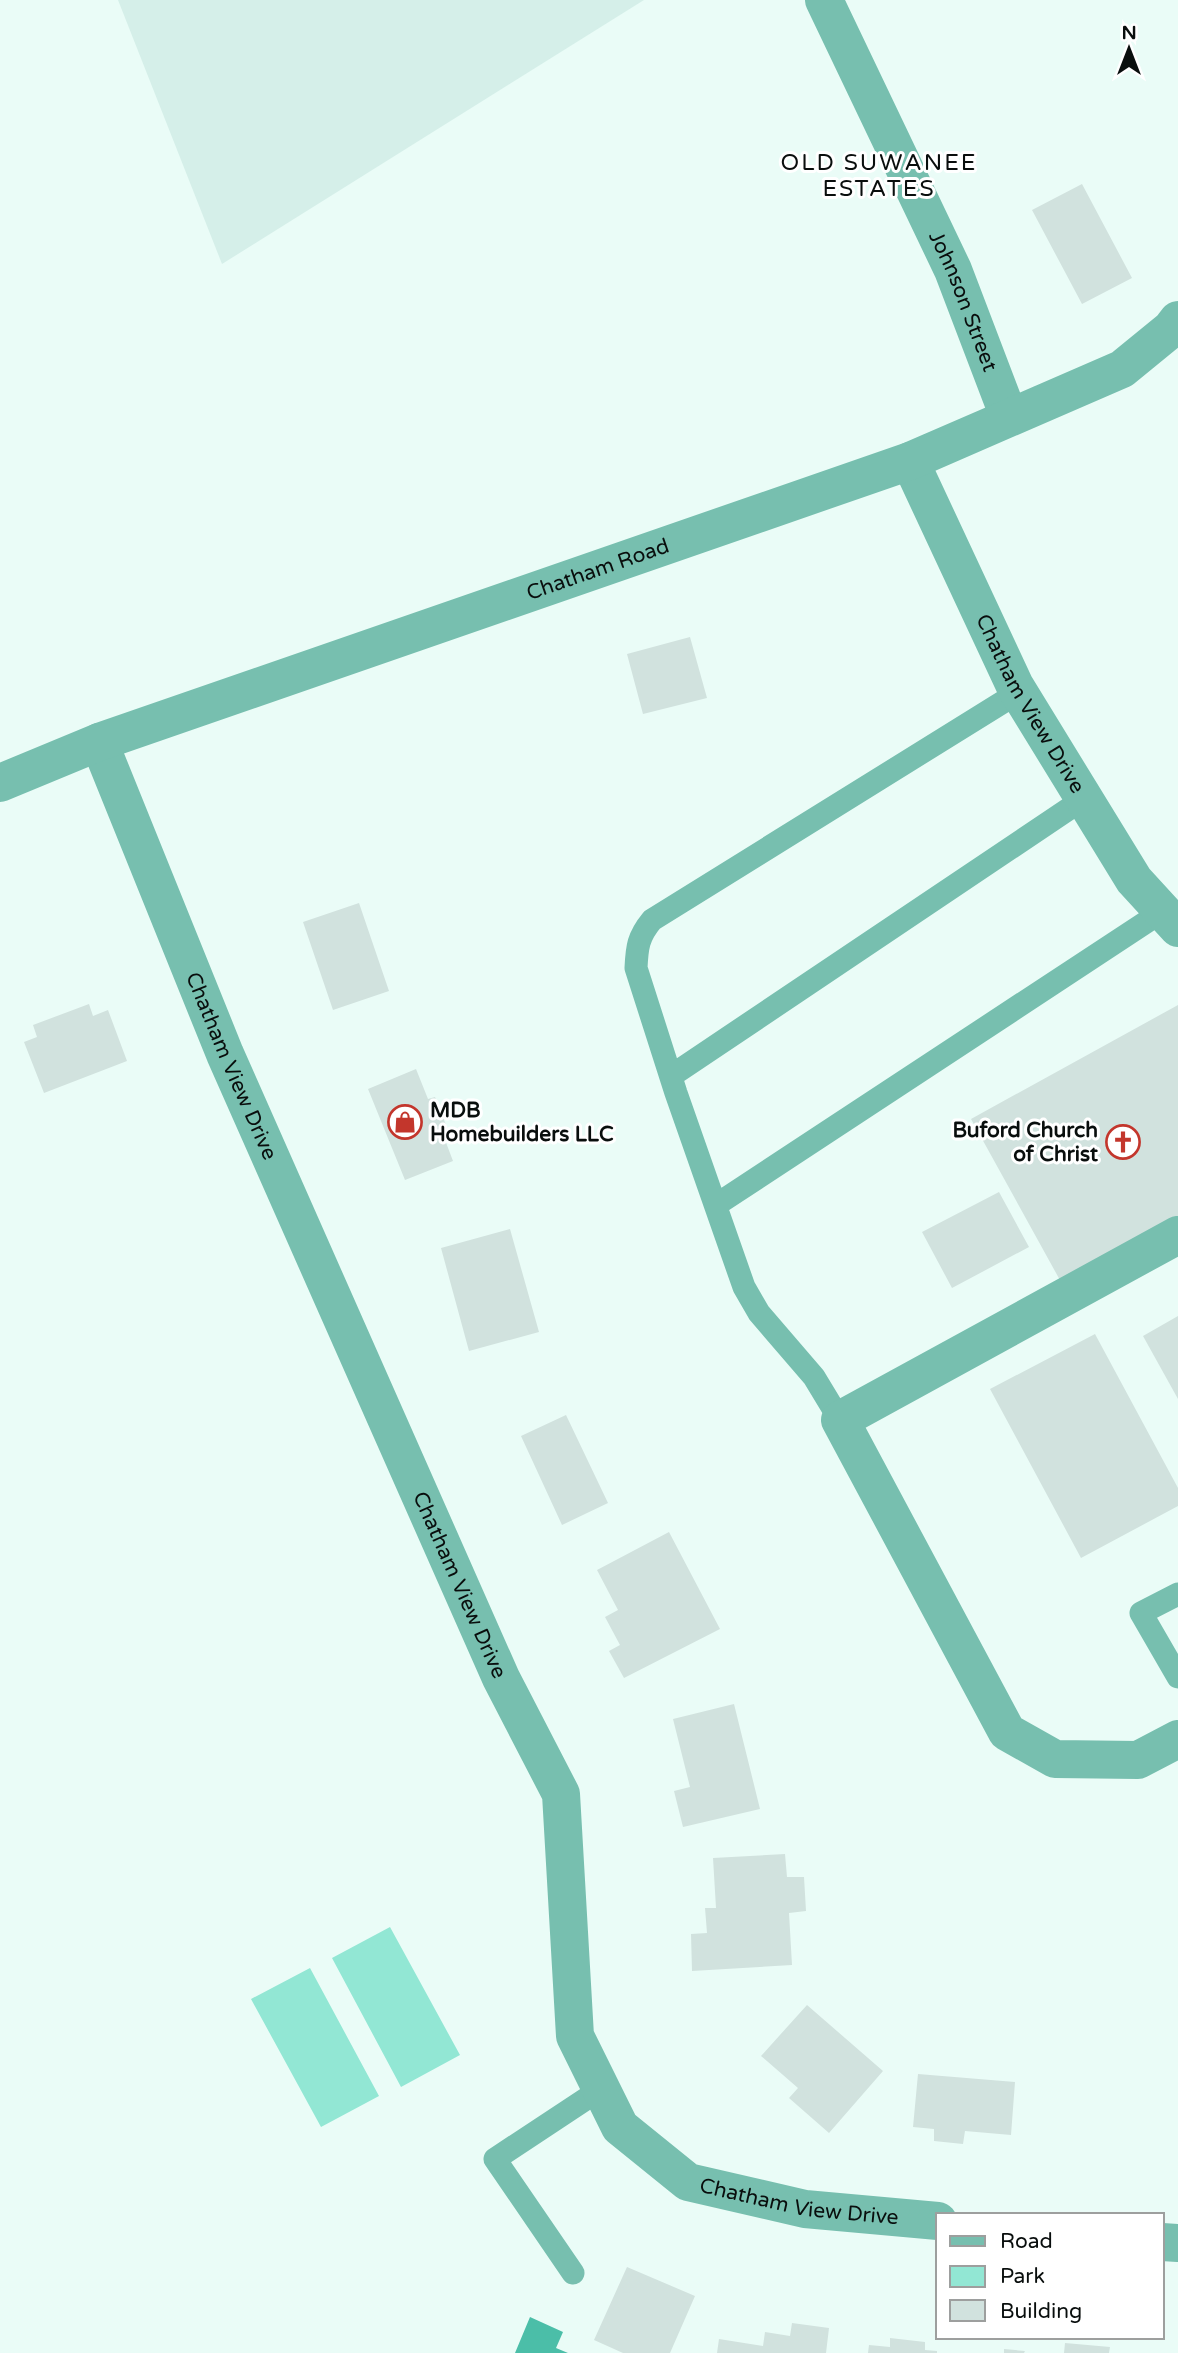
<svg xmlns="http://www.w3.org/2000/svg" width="1178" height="2353" viewBox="0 0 1178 2353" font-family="'Varela Round',sans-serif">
  <rect width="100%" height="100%" fill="#eafcf7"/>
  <path fill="#d5efe9" d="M 118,0 L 644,0 L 222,264 Z"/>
  <path fill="#92e7d4" d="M 390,1927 L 460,2055 L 401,2087 L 332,1958 Z
    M 310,1968 L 379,2096 L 321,2127 L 251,1999 Z"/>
  <path fill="#4bbea8" d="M 530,2317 L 563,2332 L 556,2348 L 568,2353 L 515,2353 Z"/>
  <path fill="#d1e2de" d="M 1082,184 L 1132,278 L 1082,304 L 1032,210 Z
    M 690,637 L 707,698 L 643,714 L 627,654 Z
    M 359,903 L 389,991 L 333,1010 L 303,922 Z
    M 89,1004 L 93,1016 L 108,1010 L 127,1061 L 44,1093 L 24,1042 L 37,1037 L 33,1025 Z
    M 1178,1005 L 1178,1219 L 1061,1282 L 971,1119 Z
    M 416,1069 L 428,1099 L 435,1097 L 448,1130 L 442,1132 L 453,1161 L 405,1180 L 368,1089 Z
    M 999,1192 L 1029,1247 L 952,1288 L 922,1232 Z
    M 510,1229 L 539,1332 L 469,1351 L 441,1248 Z
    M 1178,1316 L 1178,1399 L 1143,1336 Z
    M 1095,1334 L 1178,1488 L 1178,1506 L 1081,1558 L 990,1389 Z
    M 566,1415 L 608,1503 L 562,1525 L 521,1436 Z
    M 669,1532 L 720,1629 L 624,1678 L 609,1651 L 620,1645 L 605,1617 L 618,1610 L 597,1570 Z
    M 734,1704 L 760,1809 L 683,1827 L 674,1791 L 690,1787 L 673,1719 Z
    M 785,1854 L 787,1877 L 804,1877 L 806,1911 L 789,1913 L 792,1965 L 692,1971 L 691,1934 L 707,1933 L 705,1908 L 716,1908 L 713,1858 Z
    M 807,2005 L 883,2071 L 829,2133 L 789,2098 L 798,2088 L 761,2056 Z
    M 918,2074 L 1015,2082 L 1011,2135 L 965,2131 L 963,2144 L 934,2141 L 934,2129 L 913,2127 Z
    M 627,2267 L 695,2296 L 670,2353 L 623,2353 L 594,2340 Z
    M 792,2323 L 829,2328 L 826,2353 L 717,2353 L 719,2339 L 763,2346 L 765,2332 L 790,2336 Z
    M 890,2338 L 925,2342 L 925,2350 L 937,2351 L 937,2353 L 868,2353 L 869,2345 L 890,2347 Z
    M 1065,2343 L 1110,2347 L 1109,2353 L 1064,2353 Z
    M 1004,2349 L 1025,2351 L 1024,2353 L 1004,2353 Z"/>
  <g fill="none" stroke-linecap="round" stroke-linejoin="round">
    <path stroke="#77bfaf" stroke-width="23" d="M 671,1076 L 1085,798
      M 716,1205 L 1163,911
      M 840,1420 L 814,1377 L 759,1313 L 744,1287 L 676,1093 L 636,968 C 637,947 638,937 652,920 L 1019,692
      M 1178,1594 L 1141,1613 L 1178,1677
      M 573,2273 L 495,2159 L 601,2089"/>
    <g stroke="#77bfaf" stroke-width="38">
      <path id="s1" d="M 824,0 L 953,270 L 1009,417"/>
      <path id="s2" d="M 910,461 L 1015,686 L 1134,880 L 1178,928"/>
      <path id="s3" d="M 99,742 L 225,1054 L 501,1678 L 561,1794 L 575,2036 L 620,2127 L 688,2182 L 805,2209 L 938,2221"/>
      <path id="s4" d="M 0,783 L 99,742 L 910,461 L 1122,369 L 1171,329 L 1178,320"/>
      <path d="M 1178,1235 L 840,1420 L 1007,1732 L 1055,1759 L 1138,1760 L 1178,1739"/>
      <path d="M 1162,2242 L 1178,2243"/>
    </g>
  </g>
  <defs>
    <g id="shop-ring" transform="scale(1.75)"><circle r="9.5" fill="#fff" stroke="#c3362c" stroke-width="1.5"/><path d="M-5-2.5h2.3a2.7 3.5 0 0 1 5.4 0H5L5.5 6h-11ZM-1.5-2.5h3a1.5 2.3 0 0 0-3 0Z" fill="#c3362c"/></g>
    <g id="church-ring" transform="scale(1.75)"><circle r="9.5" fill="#fff" stroke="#c3362c" stroke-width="1.5"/><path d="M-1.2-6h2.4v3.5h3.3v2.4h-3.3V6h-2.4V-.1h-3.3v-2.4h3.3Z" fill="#c3362c"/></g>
  </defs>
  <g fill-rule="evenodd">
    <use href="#shop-ring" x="405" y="1122"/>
    <use href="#church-ring" x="1123" y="1142"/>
  </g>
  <g text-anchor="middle" stroke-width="6" stroke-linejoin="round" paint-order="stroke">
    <g font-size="21" fill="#090e0d" stroke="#fff">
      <text dy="7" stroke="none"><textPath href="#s1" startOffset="332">Johnson Street</textPath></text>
      <text dy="7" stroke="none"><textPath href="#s4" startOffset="635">Chatham Road</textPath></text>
      <text dy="7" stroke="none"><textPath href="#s2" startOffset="271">Chatham View Drive</textPath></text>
      <text dy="7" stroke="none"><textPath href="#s3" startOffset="350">Chatham View Drive</textPath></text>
      <text dy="7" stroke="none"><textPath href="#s3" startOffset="917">Chatham View Drive</textPath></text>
      <text dy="7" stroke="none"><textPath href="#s3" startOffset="1694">Chatham View Drive</textPath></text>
    </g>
    <g font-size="21" font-weight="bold" fill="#090e0d" stroke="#fff" text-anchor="start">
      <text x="430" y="1117">MDB<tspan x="430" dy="24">Homebuilders LLC</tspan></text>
      <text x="1098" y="1137" text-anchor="end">Buford Church<tspan x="1098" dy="24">of Christ</tspan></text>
    </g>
    <g font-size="23" letter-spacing="2" fill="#090e0d" stroke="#fff">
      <text x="879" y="170">OLD SUWANEE<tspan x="879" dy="26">ESTATES</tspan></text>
    </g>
  </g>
  <rect x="936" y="2213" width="228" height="126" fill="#ffffff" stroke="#9d9f9e" stroke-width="2"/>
  <rect x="950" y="2236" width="35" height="10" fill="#77bfaf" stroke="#9d9f9e" stroke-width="2"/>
  <text x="1000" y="2248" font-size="21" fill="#090e0d">Road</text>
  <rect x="950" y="2266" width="35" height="21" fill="#92e7d4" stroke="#9d9f9e" stroke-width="2"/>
  <text x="1000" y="2283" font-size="21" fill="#090e0d">Park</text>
  <rect x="950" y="2300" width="35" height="21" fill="#d1e2de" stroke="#9d9f9e" stroke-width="2"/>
  <text x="1000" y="2318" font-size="21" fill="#090e0d">Building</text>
  <g transform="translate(1129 49)" stroke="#ffffff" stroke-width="5" paint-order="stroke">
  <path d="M0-5L12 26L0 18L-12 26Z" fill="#090e0d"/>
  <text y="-10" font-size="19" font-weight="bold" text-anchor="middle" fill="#090e0d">N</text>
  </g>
</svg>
